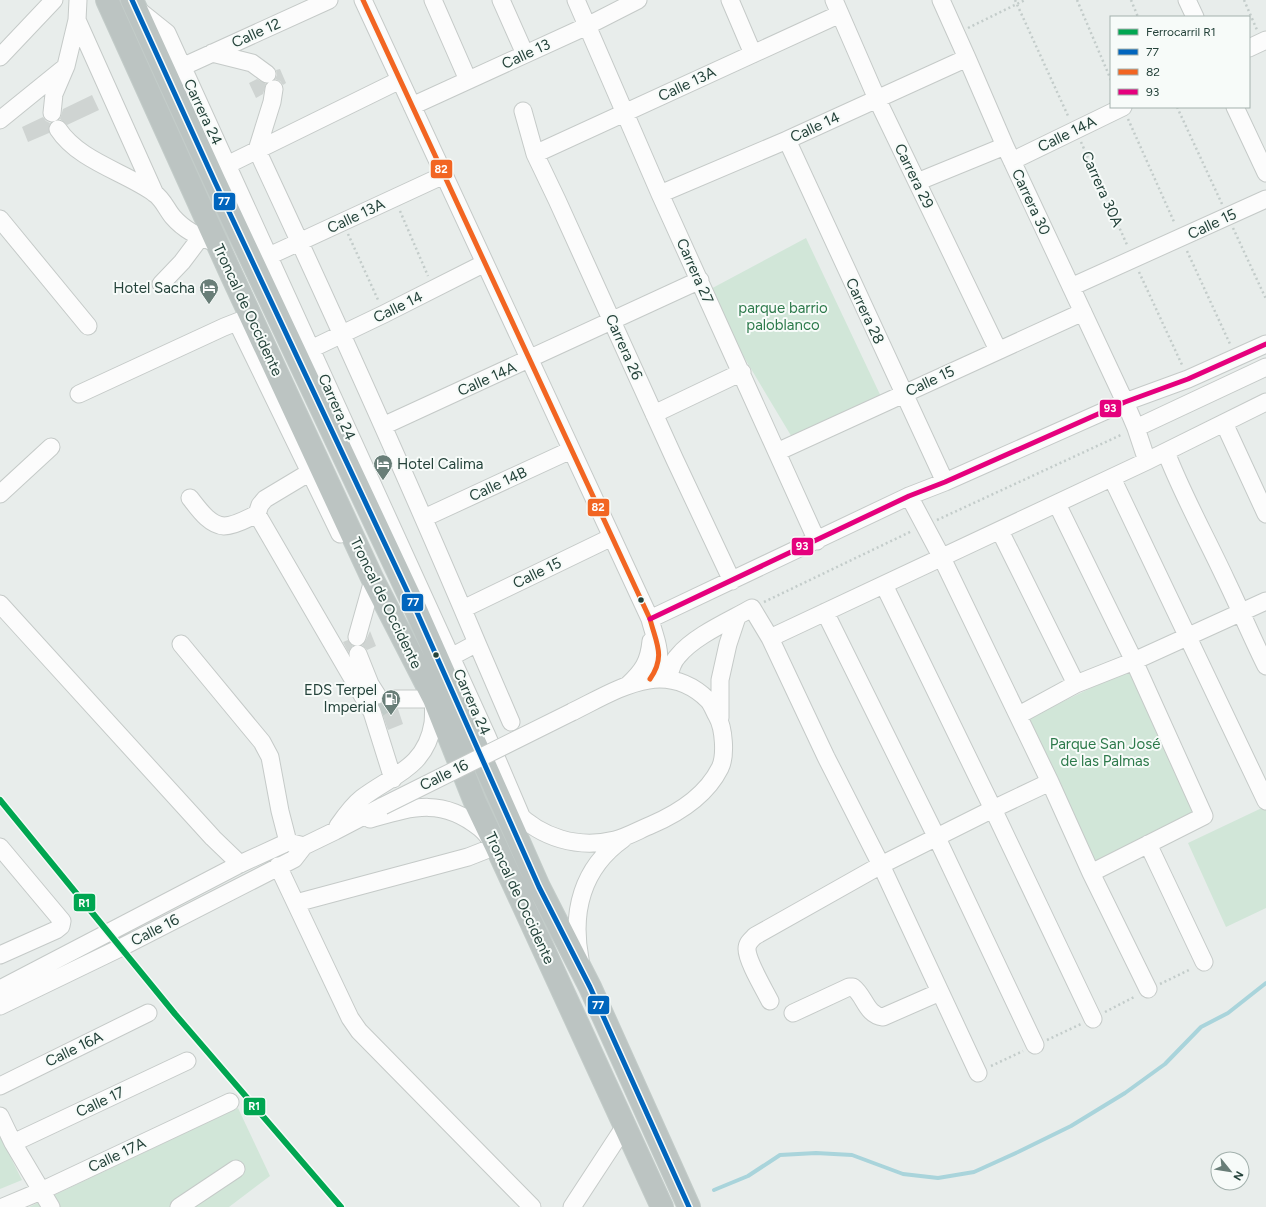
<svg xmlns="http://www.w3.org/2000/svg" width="1266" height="1207" viewBox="0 0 1266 1207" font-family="Figtree,sans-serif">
  <rect width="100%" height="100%" fill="#e8edeb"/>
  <path fill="#d1e6d8" d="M 806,238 L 884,403 L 796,444 L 705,292 Z
    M 1128,670 L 1196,814 L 1095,862 L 1027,719 Z
    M 1266,806 L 1266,908 L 1226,927 L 1188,843 Z
    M 238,1108 L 270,1176 L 229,1207 L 29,1207 Z
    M 0,1136 L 22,1180 L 0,1189 Z"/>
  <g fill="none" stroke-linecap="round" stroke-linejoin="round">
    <path stroke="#a9d4db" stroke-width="4" d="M 714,1190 L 748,1176 L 780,1155 L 816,1153 L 852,1155 L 903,1174 L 938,1178 L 974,1172 L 1018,1152 L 1071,1126 L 1125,1093 L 1165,1064 L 1201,1027 L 1228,1013 L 1266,983"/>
  </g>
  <path fill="#cfd4d2" d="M 280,69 L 286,83 L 283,85 L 280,81 L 275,79 L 277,75 L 276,70 Z
    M 257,79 L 266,84 L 263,94 L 256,98 L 249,83 Z
    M 92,95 L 99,110 L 67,125 L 60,119 L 63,109 Z
    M 43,117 L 46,121 L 50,123 L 49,126 L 49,133 L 28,142 L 22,127 Z
    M 370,631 L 376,646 L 367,650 L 362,645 L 366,640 Z
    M 348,640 L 353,646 L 348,652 L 343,642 Z
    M 385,701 L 389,707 L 398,709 L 403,724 L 388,730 L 379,704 Z"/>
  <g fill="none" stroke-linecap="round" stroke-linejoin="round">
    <path stroke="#c1cbc8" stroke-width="17" stroke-dasharray="17 8" stroke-linecap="butt" d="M 379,708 L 394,699"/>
    <g stroke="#c5cac8" stroke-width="19">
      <path id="minor" d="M 363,0 L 650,619 C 656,643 666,656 650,679
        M 433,0 L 468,80
        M 501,0 L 525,54
        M 576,0 L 660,194 L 817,541
        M 730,0 L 753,54
        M 834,0 L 877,99 L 998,350
        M 941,0 L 967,58 L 1005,146 L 1125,402 L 1136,428 L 1147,461
        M 1187,0 L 1195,17
        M 137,9 L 167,33 L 487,736 L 522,818
        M 77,20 L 155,194
        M 1249,48 L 1266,40
        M 212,53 L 252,63 L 267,74
        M 0,57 L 54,0
        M 172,70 L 182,67 L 329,0
        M 274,89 L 272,102 L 257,150 C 333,313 407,477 477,643 L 451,657
        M 412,106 L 587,26 L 638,0
        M 1235,107 L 1266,173
        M 523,111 L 535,154 L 557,200 L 675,460 L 732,581
        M 52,113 L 54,94 L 66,66 L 77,20 L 78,0
        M 0,120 L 64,68
        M 58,129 C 79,161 125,172 154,193 C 163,199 167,210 173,217 C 185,231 200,238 217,243
        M 787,140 L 945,482
        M 535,154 L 840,14
        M 1012,161 L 1123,107
        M 221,174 L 227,165 L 400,80
        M 917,182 L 1005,146
        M 660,194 L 787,140 L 967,58
        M 0,219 L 88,326
        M 269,256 L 444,175
        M 161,284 L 182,262 L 200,238
        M 1071,287 L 1266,199
        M 237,322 L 340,534
        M 311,349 L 384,314 L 485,263
        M 79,394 L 224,327 L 247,318
        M 654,414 L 742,372
        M 1224,423 L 1266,514
        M 383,426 L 700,280
        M 1136,428 L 1266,367
        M 777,452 L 1083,312
        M 1166,452 C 1183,496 1206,537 1226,580 C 1240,609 1252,638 1266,666
        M 320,466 L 265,499 L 260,505 L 257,514 L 372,712 L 393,779
        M 1112,478 L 1266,801
        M 0,494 L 51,447
        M 190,498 C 198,508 209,525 224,526 C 235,526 248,518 257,514
        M 1057,504 L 1134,661 L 1204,816 L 1091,873
        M 424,518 L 571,450
        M 1000,531 L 1076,684
        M 884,585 L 993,809 L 1093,1019
        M 0,604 L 213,838 L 240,864
        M 463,609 L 612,537
        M 825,612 L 937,838 L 1035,1045
        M 650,619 L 909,496 L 945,482 L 1125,402 L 1188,379 L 1266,344
        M 357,637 L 373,580
        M 770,638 L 1147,461 L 1266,402
        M 477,643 L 511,722
        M 181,644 L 262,742 L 270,757 L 280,811 L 288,842
        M 358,654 L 370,684 L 377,695
        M 668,679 C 670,671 672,662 678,656 C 694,636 729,621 752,608 L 770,638 L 826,757 L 881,865 L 978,1073
        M 628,685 C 643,671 649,662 651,641
        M 1019,715 L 1076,684 L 1134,661 L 1266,601
        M 720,718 L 720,680 L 728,644 L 737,617
        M 1050,782 L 1091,873 L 1148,989
        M 515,811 C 541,838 578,849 615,840 C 627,837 639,830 651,825 C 679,813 706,796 720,768 C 726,756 724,728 717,716 C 714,711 712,704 708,700 C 664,657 617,690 572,712
        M 338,826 C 345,816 353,805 362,798 C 392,775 426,768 433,723 C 434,715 433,707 434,699 L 394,699
        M 1148,844 L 1204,962
        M 0,847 L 62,921 L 61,926 L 56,930 L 0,955
        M 278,866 L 350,1018 L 359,1031 L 532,1207
        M 296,903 L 468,857 L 496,846 C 491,840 486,833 480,828 C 442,797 412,807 370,819
        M 580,959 C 571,912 582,868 623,839
        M 0,989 L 240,864 L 288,842 L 304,846
        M 770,1001 C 764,989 747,961 747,949 C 747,943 751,940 755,936 L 881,865 L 993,809 L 1050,782 L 942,558 L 909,496
        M 0,1006 L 120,948 L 294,859 L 304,846 L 335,831 L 383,806
        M 793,1013 L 849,987 L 853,987 C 865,996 866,1015 883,1017 L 940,992
        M 0,1086 L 148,1013
        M 0,1116 L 13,1143 L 51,1207
        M 13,1143 L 187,1061
        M 3,1207 L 41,1191 L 230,1102
        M 179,1207 L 236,1169
        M 572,1207 L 625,1126"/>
    </g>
    <g stroke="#c3ccc9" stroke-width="24">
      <path id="highway" d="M 107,0 L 232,276 L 373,580 L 434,699 L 475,802 L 496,846 L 662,1207
        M 132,0 L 215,182 L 416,610 L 539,887 L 590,987 L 689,1207"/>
    </g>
    <path stroke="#c3ccca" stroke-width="2.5" stroke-dasharray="2 3" stroke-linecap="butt" d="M 1015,0 L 1069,118
      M 1077,0 L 1111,80
      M 1131,0 L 1138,17
      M 1244,0 L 1257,30
      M 968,28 L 1025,0
      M 1177,107 L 1222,204
      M 1128,119 L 1175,224
      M 1081,142 L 1128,247
      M 400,211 L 428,276
      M 1233,228 L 1266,299
      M 348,234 L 379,302
      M 1187,251 L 1230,344
      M 1139,272 L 1183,367
      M 937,520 L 1123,434
      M 764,602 L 912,531
      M 1160,984 L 1191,969
      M 1105,1012 L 1136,996
      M 1047,1040 L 1081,1024
      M 991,1066 L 1023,1051"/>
    <use href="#minor" stroke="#fcfcfc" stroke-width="17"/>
    <use href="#highway" stroke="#bcc4c2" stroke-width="22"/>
    <g stroke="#c5cac8" stroke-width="19" stroke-linecap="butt">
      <path id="minor-bridge" d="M 383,806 L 572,712"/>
    </g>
    <use href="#minor-bridge" stroke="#fcfcfc" stroke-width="17"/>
    <g stroke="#f7fbf9" stroke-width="8">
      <path id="bus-1" d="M 132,0 L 215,182 L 416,610 L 539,887 L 590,987 L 689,1207"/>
    </g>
    <g stroke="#f7fbf9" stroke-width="8">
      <path id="bus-2" d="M 363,0 L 650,619 C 656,643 666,656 650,679"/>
    </g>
    <g stroke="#f7fbf9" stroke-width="8">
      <path id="bus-3" d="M 650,619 L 909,496 L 945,482 L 1125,402 L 1188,379 L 1266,344"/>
    </g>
    <use href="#bus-1" stroke="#0065bd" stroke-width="5"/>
    <use href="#bus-2" stroke="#f26522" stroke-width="5"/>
    <use href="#bus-3" stroke="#e5007d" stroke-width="5"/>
    <g stroke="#f7fbf9" stroke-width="9">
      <path id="rail-1" d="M 0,800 L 175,1014 L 341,1207"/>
    </g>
    <use href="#rail-1" stroke="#00a651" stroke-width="6"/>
  </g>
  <defs>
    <g id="hotel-pin" transform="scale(1)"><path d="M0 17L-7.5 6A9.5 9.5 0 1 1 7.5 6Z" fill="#697e78" stroke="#f7fbf9"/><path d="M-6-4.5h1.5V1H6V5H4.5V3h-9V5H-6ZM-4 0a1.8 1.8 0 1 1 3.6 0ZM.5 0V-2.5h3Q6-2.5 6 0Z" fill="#fff"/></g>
    <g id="fuel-pin" transform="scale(1)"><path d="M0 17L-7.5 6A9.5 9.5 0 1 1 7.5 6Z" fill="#697e78" stroke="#f7fbf9"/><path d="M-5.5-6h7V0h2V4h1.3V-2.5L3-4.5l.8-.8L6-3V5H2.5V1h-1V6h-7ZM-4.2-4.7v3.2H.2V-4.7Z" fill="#fff"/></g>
  </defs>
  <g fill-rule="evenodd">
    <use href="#hotel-pin" x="209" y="288"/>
    <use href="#hotel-pin" x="383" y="464"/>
    <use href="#fuel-pin" x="391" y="699"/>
  </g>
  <g fill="#24423a" stroke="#f7fbf9" stroke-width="1.5">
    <circle cx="641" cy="600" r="3.5"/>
    <circle cx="436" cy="655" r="3.5"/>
  </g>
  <g text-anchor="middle" stroke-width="4" stroke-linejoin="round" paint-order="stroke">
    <g font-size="15" fill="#24423a" stroke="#f7fbf9">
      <text transform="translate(256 33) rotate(-24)" y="5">Calle 12</text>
      <text transform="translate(526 54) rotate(-25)" y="5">Calle 13</text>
      <text transform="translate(687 84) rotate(-25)" y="5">Calle 13A</text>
      <text transform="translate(203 112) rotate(65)" y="5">Carrera 24</text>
      <text transform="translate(815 127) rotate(-25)" y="5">Calle 14</text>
      <text transform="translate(1067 134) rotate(-26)" y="5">Calle 14A</text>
      <text transform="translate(914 176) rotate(64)" y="5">Carrera 29</text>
      <text transform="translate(1102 189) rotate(66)" y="5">Carrera 30A</text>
      <text transform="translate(1031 202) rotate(65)" y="5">Carrera 30</text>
      <text transform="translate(356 216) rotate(-25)" y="5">Calle 13A</text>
      <text transform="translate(1212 224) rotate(-25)" y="5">Calle 15</text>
      <text transform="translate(695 271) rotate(66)" y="5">Carrera 27</text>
      <text transform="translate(398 307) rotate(-26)" y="5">Calle 14</text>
      <text transform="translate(248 310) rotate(65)" y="5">Troncal de Occidente</text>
      <text transform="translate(865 311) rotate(65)" y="5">Carrera 28</text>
      <text transform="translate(624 347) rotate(66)" y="5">Carrera 26</text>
      <text transform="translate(487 379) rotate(-24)" y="5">Calle 14A</text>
      <text transform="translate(930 381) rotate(-25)" y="5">Calle 15</text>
      <text transform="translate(337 407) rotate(66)" y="5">Carrera 24</text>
      <text transform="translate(498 484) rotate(-25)" y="5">Calle 14B</text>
      <text transform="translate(537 573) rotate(-26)" y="5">Calle 15</text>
      <text transform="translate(386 603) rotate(64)" y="5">Troncal de Occidente</text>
      <text transform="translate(472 702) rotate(66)" y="5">Carrera 24</text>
      <text transform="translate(444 775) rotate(-26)" y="5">Calle 16</text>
      <text transform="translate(520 898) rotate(65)" y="5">Troncal de Occidente</text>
      <text transform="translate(155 930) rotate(-27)" y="5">Calle 16</text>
      <text transform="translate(74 1049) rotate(-26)" y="5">Calle 16A</text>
      <text transform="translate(100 1102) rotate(-25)" y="5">Calle 17</text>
      <text transform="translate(117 1155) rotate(-25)" y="5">Calle 17A</text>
    </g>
    <g font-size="15" fill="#24423a" stroke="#f7fbf9" text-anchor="end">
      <text x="195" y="293">Hotel Sacha</text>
      <text x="397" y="469" text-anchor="start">Hotel Calima</text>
      <text x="377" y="695">EDS Terpel<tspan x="377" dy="17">Imperial</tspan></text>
    </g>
    <g font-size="15" fill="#2d7a4b" stroke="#f7fbf9">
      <text x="783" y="313">parque barrio<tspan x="783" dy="17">paloblanco</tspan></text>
      <text x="1105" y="749">Parque San José<tspan x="1105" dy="17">de las Palmas</tspan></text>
    </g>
  </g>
  <g stroke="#f7fbf9" stroke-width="1.5">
    <rect x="430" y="159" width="23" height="20" rx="4" fill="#f26522"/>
    <rect x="213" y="192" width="23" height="19" rx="4" fill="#0065bd"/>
    <rect x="1099" y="399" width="23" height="19" rx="4" fill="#e5007d"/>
    <rect x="587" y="498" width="23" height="19" rx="4" fill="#f26522"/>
    <rect x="791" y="537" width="23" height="19" rx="4" fill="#e5007d"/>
    <rect x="401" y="593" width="23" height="19" rx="4" fill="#0065bd"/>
    <rect x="73" y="893" width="23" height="19" rx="4" fill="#00a651"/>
    <rect x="587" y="995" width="23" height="20" rx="4" fill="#0065bd"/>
    <rect x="243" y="1097" width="23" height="19" rx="4" fill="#00a651"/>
  </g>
  <g font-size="11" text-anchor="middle" font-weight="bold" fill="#fff">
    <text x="441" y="173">82</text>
    <text x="224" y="205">77</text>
    <text x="1110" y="412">93</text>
    <text x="598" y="511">82</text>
    <text x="802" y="550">93</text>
    <text x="413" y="606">77</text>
    <text x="84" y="907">R1</text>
    <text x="598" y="1009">77</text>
    <text x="254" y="1110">R1</text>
  </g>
  <rect x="1110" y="16" width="140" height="92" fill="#f7fbf9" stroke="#a3b1ad"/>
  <rect x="1118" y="29" width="20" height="6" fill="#00a651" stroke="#a3b1ad"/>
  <text x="1146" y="36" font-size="12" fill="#24423a">Ferrocarril R1</text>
  <rect x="1118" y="49" width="20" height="6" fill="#0065bd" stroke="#a3b1ad"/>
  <text x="1146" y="56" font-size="12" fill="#24423a">77</text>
  <rect x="1118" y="69" width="20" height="6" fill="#f26522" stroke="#a3b1ad"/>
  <text x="1146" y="76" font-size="12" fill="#24423a">82</text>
  <rect x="1118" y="89" width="20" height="6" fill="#e5007d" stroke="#a3b1ad"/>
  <text x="1146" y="96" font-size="12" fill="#24423a">93</text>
  <g transform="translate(1230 1171) rotate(120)"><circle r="19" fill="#f7fbf9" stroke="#a3b1ad"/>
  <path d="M0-3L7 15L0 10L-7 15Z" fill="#697e78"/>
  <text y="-6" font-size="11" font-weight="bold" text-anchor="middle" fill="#24423a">N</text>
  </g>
</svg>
